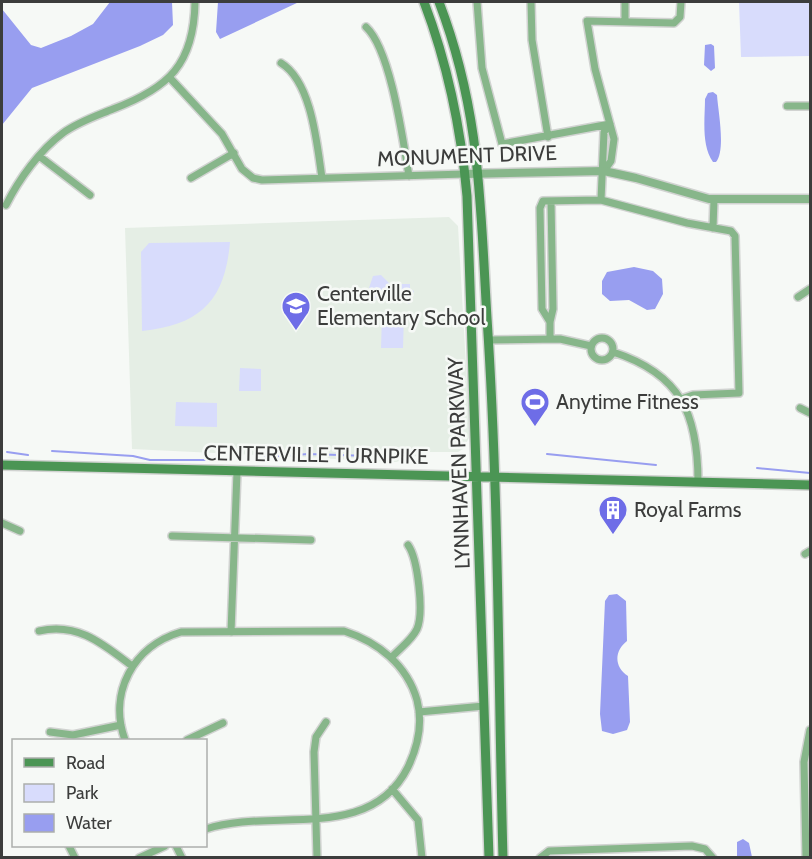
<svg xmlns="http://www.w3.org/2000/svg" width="812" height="859" viewBox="0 0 812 859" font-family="Cabin,sans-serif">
  <rect width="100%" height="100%" fill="#f6f9f6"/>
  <path fill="#e5eee5" d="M 449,217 L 458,226 L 470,436 L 463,449 L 458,452 L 430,452 L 396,462 L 132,449 L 125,228 Z"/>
  <path fill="#d8dcfc" d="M 739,2 L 810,2 L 810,56 L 741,57 Z
    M 230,242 C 225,300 201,325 142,331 L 141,252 L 149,243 Z
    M 381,275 L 390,284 L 389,296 L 386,298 L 378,296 L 375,299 L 368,291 L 373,276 Z
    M 401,284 L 410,284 L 410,289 L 414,291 L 409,304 L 394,295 L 394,286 Z
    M 382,315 L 404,315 L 403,348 L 381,348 Z
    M 240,368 L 261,369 L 261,391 L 239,391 Z
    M 176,402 L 217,403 L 217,427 L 175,426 Z"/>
  <path fill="#989ef0" d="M 110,2 L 172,2 L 173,25 L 163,35 L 140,46 L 32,88 L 2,125 L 2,9 L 31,45 L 41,48 L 71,36 L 93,24 Z
    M 218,2 L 299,2 L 220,39 L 216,32 Z
    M 711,44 L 714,46 L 715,68 L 711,71 L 704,65 L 705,45 Z
    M 713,92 L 717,95 C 718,111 726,150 716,162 L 713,162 C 701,145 705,118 705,99 L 708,93 Z
    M 634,267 L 653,271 L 662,279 L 663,294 L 655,309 L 647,310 L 629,300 L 610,301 L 602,294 L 602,281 L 607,272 Z
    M 617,594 L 626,601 L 627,641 C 614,651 614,667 628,676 L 630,722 L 627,730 L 613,734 L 602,731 L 600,714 L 605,601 L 609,595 Z
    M 743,839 L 749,843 L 752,857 L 737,857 L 737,842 Z"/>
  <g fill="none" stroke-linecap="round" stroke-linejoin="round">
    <path stroke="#989ef0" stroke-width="2" d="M 52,451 L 133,456 L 150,460 L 219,460
      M 7,452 L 28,455
      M 547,454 L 656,465
      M 256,458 L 308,454 L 400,457
      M 757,468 L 810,473"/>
    <g stroke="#d1d3d1" stroke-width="10">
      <path id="minor" d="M 477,2 L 482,68 L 502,144 L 610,124
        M 531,2 L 532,40 L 548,137
        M 625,22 L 625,2
        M 366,27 C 391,50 403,141 409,176
        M 281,63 C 312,82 317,145 322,178
        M 170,78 L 222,134 L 242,169 L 253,178 L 262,180 L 465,174
        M 787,106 L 810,106
        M 39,156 L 90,195
        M 604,171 L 611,161 L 614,139 L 595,69 L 587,21 L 674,23 L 680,17 L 681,2
        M 191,178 L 234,153
        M 601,200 L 604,132 L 610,124
        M 6,205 C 19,179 40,150 63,133 C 78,122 96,116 113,109 C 169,88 194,64 195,2
        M 713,228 L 714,200
        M 798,297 L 810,289
        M 550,322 L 542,309 L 540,208 L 543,201 L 601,200 L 687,223 L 731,231 L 735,236 L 739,393 L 693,395 L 681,399
        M591 349a11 11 0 1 1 22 0a11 11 0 1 1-22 0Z
        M 550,339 L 550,322 L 553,309 L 551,201
        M 488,340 L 560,339 L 591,346
        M 613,352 C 681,374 698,414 698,482
        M 800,408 L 810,413
        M 2,523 L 20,531
        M 172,536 L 311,540
        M 805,554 L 810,551
        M 39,631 C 78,622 103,644 132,666
        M 231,632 L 237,472
        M 391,658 C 399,649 412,640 417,629 C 424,613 418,559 408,545
        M 419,712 L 484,706
        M 50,732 L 73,735 L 121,725
        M 125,740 C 108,693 133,646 181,632 L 344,631 C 378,642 407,665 417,700 C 423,723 418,746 408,767 C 370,844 272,807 206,829
        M 187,740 L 223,723
        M 392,789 L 418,820 L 422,858
        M 69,846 L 75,858
        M 176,846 L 182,858
        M 139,858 L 165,846
        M 317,858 L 314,752 L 316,737 L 326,722
        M 540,858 L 549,851 L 692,846 L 705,849 L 713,858
        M 806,858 L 804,762 L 810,730"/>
    </g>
    <g stroke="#d1d3d1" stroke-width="11">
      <path id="tertiary" d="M 465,174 L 604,171 L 636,178 L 709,199 L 810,199"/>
    </g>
    <g stroke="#d1d3d1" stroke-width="12">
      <path id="secondary" d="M 424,2 C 448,65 461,128 467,196 L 489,858
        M 439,2 C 481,112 480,204 487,318 C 499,498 498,678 503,858
        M 2,465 L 810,485"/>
    </g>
    <use href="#minor" stroke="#87b68a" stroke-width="7"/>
    <use href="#tertiary" stroke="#87b68a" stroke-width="8"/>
    <use href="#secondary" stroke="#4b9554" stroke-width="9"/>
  </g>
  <defs>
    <g id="school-pin" transform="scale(1.5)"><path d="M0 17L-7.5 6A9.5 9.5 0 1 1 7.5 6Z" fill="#6e6de7" stroke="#f6f9f6"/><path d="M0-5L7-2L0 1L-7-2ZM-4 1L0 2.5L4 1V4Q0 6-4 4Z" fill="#fff"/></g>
    <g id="stadium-pin" transform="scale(1.5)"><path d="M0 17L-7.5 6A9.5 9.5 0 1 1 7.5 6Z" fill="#6e6de7" stroke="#f6f9f6"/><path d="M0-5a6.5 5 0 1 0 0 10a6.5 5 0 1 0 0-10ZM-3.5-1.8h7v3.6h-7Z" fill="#fff"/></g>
    <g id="building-pin" transform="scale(1.5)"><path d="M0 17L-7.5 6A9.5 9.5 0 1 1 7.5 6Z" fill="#6e6de7" stroke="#f6f9f6"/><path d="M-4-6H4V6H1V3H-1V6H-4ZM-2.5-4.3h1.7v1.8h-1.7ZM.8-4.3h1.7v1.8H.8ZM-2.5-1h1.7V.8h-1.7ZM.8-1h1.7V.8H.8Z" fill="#fff"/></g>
  </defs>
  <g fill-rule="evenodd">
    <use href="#school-pin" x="296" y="306"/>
    <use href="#stadium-pin" x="535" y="402"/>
    <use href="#building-pin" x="613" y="510"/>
  </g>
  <g text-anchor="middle" stroke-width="5" stroke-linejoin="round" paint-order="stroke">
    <g font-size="21" fill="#3c3d3c" stroke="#f6f9f6">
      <text transform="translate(467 156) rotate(-2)" y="7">MONUMENT DRIVE</text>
      <text transform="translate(316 455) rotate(1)" y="7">CENTERVILLE TURNPIKE</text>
      <text transform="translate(459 463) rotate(-92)" y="7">LYNNHAVEN PARKWAY</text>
    </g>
    <g font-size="21" fill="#3c3d3c" stroke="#f6f9f6" text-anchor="start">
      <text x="317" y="301">Centerville<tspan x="317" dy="24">Elementary School</tspan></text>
      <text x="556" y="409">Anytime Fitness</text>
      <text x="634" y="517">Royal Farms</text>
    </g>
  </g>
  <rect width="812" height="859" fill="none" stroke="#3c3d3c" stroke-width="6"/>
  <rect x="12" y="739" width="195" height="108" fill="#f6f9f6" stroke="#acaeac" stroke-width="1.5"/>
  <rect x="24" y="758" width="30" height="9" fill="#4b9554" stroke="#acaeac" stroke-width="1.5"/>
  <text x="66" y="769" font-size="18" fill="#3c3d3c">Road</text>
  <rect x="24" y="784" width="30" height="18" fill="#d8dcfc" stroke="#acaeac" stroke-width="1.5"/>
  <text x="66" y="799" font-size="18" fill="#3c3d3c">Park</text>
  <rect x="24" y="814" width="30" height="18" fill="#989ef0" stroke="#acaeac" stroke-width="1.5"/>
  <text x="66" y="829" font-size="18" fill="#3c3d3c">Water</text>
</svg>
